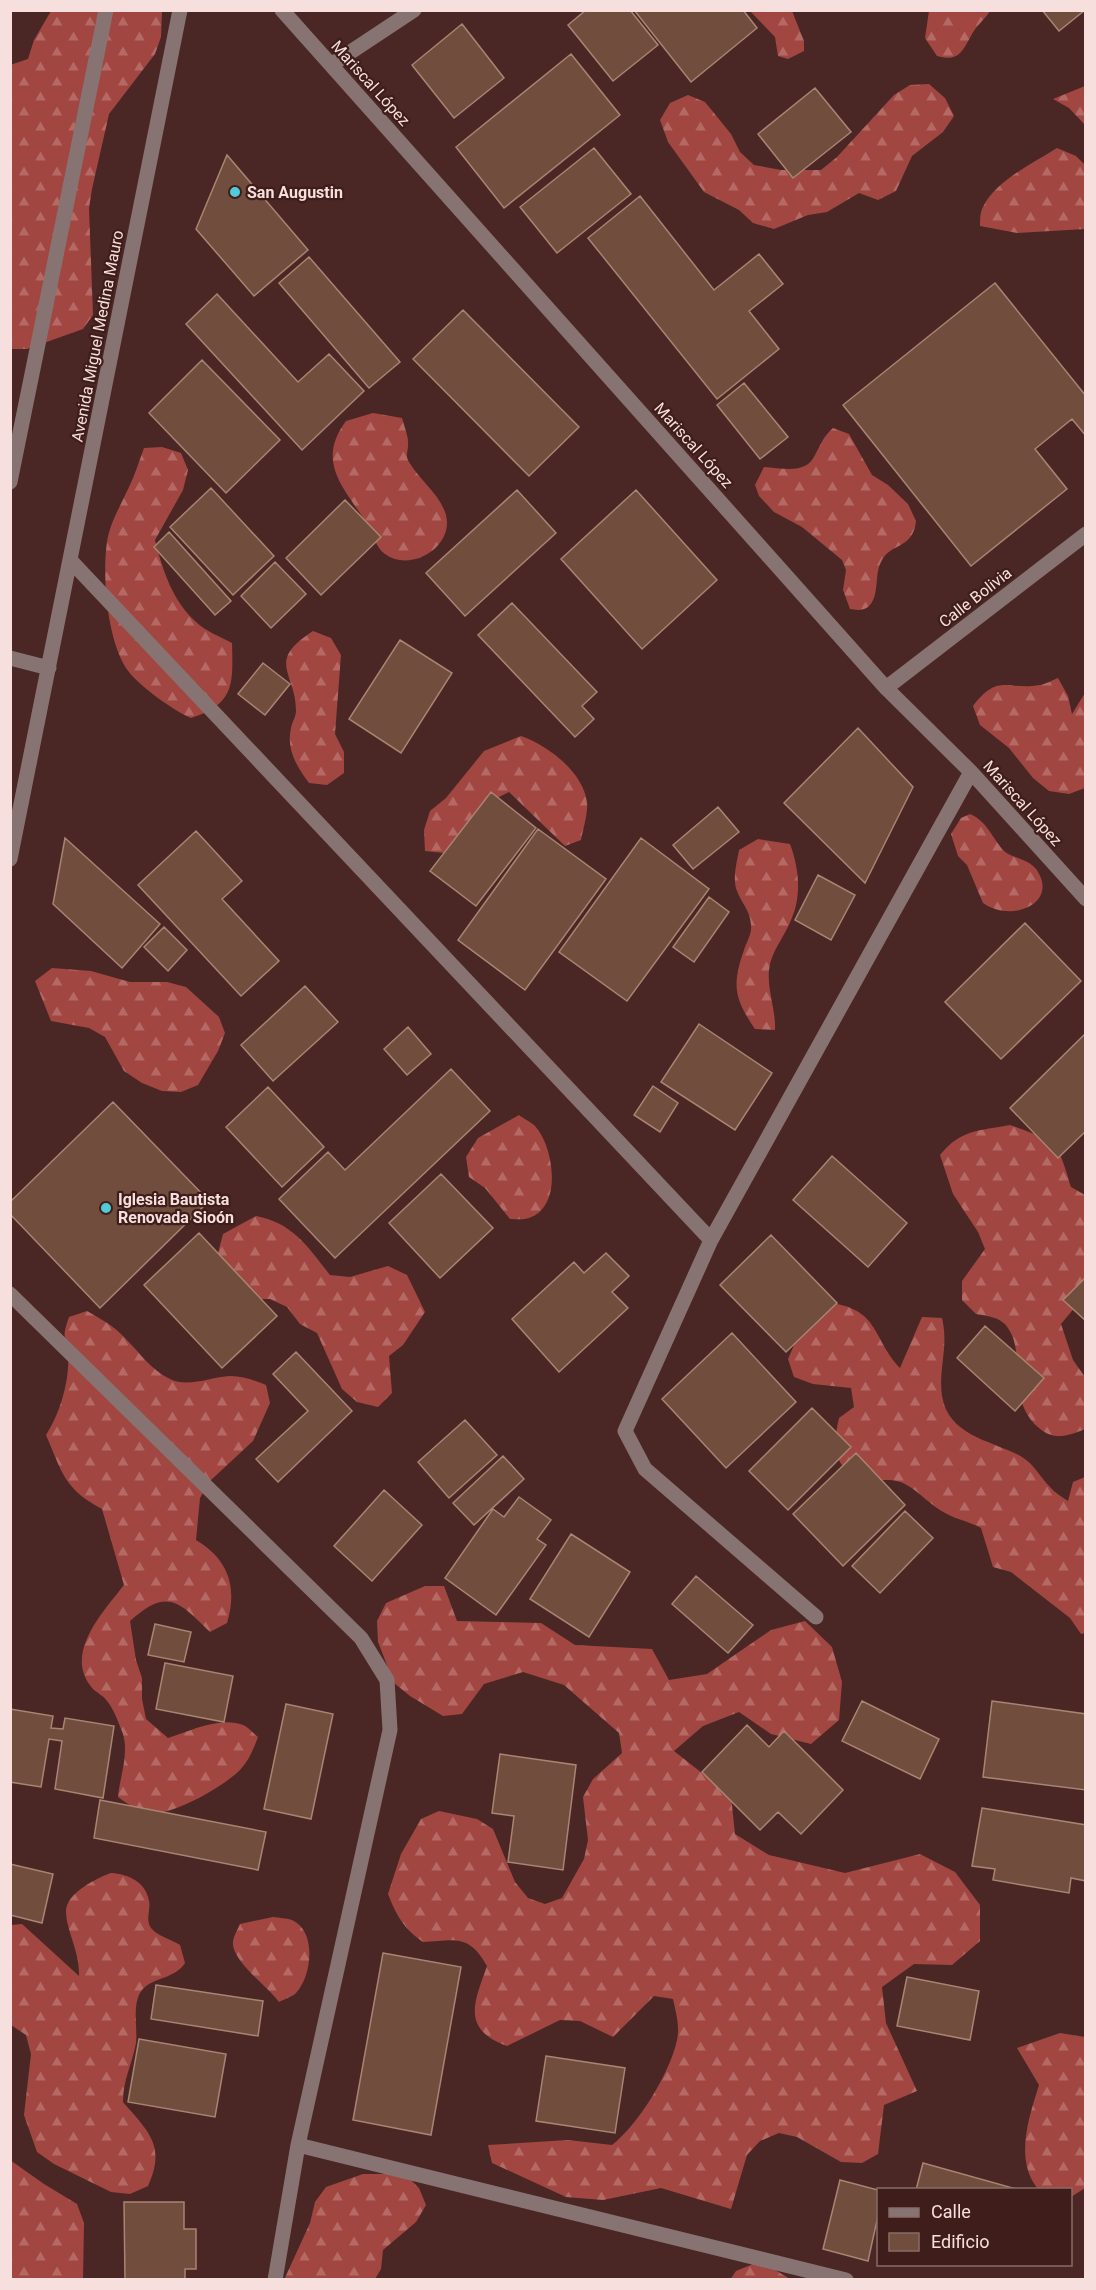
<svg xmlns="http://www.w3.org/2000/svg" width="1096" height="2290" viewBox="0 0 1096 2290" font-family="Roboto,sans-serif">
  <defs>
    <pattern id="forest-firs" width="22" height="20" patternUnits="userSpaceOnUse" patternTransform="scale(1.5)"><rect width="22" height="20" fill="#a24641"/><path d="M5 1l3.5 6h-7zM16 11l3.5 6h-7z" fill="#b46965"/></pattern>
  </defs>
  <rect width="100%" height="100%" fill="#4a2724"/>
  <path fill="url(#forest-firs)" d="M 51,11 L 162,11 L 161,37 L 155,54 L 109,114 L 92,189 L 89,208 L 93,315 L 83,329 L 27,349 L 11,349 L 10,65 L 28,59 L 34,40 Z
    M 750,11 L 792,11 L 804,41 L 804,51 L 788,59 L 778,56 L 775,37 Z
    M 929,11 L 929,10 L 990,11 C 985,19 977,25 972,34 C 962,52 959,62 937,56 L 925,38 Z
    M 929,84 L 945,98 L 954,116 L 943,132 L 912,156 L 896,191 L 878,200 L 859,193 L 827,212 L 808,215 L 774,229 L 753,223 L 739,210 L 704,192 L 668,142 L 660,120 L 670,103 L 688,95 L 705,102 L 731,134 L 740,152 L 754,165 L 781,170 L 821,170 L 837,157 L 894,95 L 910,85 Z
    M 1085,86 L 1086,86 L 1085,125 L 1069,108 L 1053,99 Z
    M 1057,148 L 1076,156 L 1085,165 L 1085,229 L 1017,233 L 980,226 C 980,220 980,212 983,207 C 996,180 1034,163 1057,148 Z
    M 373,413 L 402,418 C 404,426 409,437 408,445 C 408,452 405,455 409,462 C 420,481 440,494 446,515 C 454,547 411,573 385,554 C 375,547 375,536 369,527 C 347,490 314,464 346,421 Z
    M 833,428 L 849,434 L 872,475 L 888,485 L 908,504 L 916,521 C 913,550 890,542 881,562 C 874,575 880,597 868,607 C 862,611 856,610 850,609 L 843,590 L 846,570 L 842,560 L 802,527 L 774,512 L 759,496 L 755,485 L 764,467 C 782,468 806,475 815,455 C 821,444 823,437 833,428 Z
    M 162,447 L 181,453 L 188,470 L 183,490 L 155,540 C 163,571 172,600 196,622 C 205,631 221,637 232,643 C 233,684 235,704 191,718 C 174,711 136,684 126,668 C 107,638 102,576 107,542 C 110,522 121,505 129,487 C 135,475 139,461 144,448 Z
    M 313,631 L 331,638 L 341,655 L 335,734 L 344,752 L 344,773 L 327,785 L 309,783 C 297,767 286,749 291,728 C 292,722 296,717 296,711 C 296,672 265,662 313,631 Z
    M 1058,678 L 1068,696 L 1072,714 L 1085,693 L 1085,788 L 1069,794 L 1049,791 L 1033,778 L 1009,748 L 980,725 L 973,706 C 999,672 1007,691 1040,685 C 1046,684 1053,680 1058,678 Z
    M 521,736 C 547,745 584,772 587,803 C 588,814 583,829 581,840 L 565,846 L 509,792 L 493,800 L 444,853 L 425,851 L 424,830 L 430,811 L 446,798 L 484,751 Z
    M 970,814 C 987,821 992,838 1004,851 C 1012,858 1028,859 1036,869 C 1060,902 1013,924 983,903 L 967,865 L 958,856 L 951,834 L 961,818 Z
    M 758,839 L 790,844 C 799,868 802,896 791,920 C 784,938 771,951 769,970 C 767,990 776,1010 775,1030 L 755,1029 C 733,997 732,984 745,947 C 748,940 752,932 751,925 C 750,910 742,904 737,891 C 732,879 737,862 739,850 Z
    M 52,968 L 91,971 L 130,982 L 167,982 L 186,987 L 219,1017 L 225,1033 L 218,1051 L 198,1085 L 181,1092 L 162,1091 L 142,1083 L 124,1071 L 105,1037 L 89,1028 L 51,1021 L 35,981 Z
    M 519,1115 C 524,1119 531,1122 535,1126 C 554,1147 563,1207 529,1218 C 524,1220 515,1219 510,1219 L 485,1188 L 469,1177 L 466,1157 L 478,1138 Z
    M 1010,1125 C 1057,1142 1057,1139 1071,1187 L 1085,1195 L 1085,1295 L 1061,1324 L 1073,1360 L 1085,1377 L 1085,1429 C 1068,1436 1054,1441 1039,1428 C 1005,1399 1027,1355 1008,1328 C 1001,1317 988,1316 976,1314 L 962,1300 L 962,1281 L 985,1249 L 978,1232 L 953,1194 L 940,1155 C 961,1129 979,1131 1010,1125 Z
    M 256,1216 C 293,1223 308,1247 330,1275 L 350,1277 L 388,1266 L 407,1275 L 425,1312 L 403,1345 L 389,1356 L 392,1393 L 378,1407 L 357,1402 L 342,1389 L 317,1333 L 300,1324 L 287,1307 L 270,1299 L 249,1299 L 230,1290 L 218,1253 L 223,1234 Z
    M 832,1303 C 880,1311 872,1338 900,1368 L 922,1317 L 942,1318 C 949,1348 938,1369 942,1396 C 949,1437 992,1440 1022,1457 C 1034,1464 1040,1477 1050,1487 C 1055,1493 1062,1497 1068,1501 L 1073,1482 L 1085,1477 L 1085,1633 L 1081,1634 L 1070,1618 L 1011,1572 L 993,1567 L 981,1528 C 968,1521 958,1520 947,1514 C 932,1507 920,1492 905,1484 C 893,1477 876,1482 863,1479 C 832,1470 833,1443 839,1418 L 854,1407 L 851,1388 L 813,1384 L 794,1377 L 788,1359 L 803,1325 Z
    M 87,1311 C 101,1319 114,1326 125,1338 C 139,1352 151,1370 170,1379 C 188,1388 211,1377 230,1376 C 243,1376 253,1380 266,1385 L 270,1403 L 253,1441 L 210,1481 L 200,1498 L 196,1540 C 228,1559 238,1587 227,1623 L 210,1632 C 179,1602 168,1587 130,1621 L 136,1660 L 142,1678 L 142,1699 L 146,1719 L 168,1738 C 190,1731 220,1716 243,1725 C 248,1727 254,1734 258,1737 C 253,1750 249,1760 240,1770 C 224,1786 174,1815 152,1813 C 139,1812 129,1805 118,1797 C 120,1776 129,1755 123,1734 C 119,1724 114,1709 107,1701 C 104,1696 97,1693 93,1689 C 62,1655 103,1612 124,1585 L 102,1509 C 64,1489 62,1472 46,1435 C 60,1414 70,1380 68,1354 C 66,1333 61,1340 69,1317 Z
    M 425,1586 L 444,1586 L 457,1621 L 541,1623 L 575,1645 L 652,1649 L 669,1680 L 707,1674 L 771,1630 L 805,1621 L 832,1647 L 842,1682 L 839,1720 L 811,1744 L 771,1734 L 739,1712 L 703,1726 L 674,1751 L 731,1796 L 735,1834 L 769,1855 L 845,1873 L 920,1854 L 955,1872 L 980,1905 L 980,1941 L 952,1965 L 914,1964 L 882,1987 L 886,2023 L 917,2091 L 884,2105 L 878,2154 L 862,2163 L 841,2162 L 797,2137 L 779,2133 L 760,2141 L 747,2155 L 731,2209 L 661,2188 L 603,2200 L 566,2197 L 492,2163 L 488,2145 L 568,2140 L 612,2145 C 638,2125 670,2073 677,2040 C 680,2026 676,2013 673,1999 L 654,1996 L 613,2037 L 580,2021 L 560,2020 L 507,2046 C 461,2029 474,2003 487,1966 C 469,1934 456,1940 423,1942 C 404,1929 396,1915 388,1894 L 401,1854 L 421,1819 L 439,1811 L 477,1819 L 493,1829 L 515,1882 L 528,1898 L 545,1904 L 562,1898 L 584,1859 L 588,1840 L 583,1797 L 593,1779 L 622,1753 L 619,1733 L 564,1685 L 523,1672 L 484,1684 L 462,1714 L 443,1716 L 410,1696 L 394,1683 L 378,1642 L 377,1621 L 386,1603 Z
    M 111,1873 C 128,1874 146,1882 149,1901 C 151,1910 145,1919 151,1928 C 156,1935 172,1940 180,1945 L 185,1963 C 176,1977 159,1977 146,1986 C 130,1998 138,2026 136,2043 C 132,2065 123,2079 123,2102 C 149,2132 166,2146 148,2186 L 130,2194 L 111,2192 L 54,2164 L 37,2152 L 24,2115 L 31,2054 L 26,2035 L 11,2025 L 11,1925 L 22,1924 L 79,1976 C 80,1951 66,1931 66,1911 C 66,1893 97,1878 111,1873 Z
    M 273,1917 C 279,1918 286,1918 292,1920 C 317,1931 312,1976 296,1993 C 292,1997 284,1999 279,2002 C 267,1986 231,1960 233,1942 C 233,1937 238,1929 240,1924 Z
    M 1060,2033 L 1085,2037 L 1085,2188 L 1071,2197 L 1070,2190 L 1038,2189 C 1014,2160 1029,2117 1039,2085 L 1017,2048 Z
    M 10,2160 L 44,2184 L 77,2204 L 84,2223 L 83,2279 L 11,2279 Z
    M 363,2174 L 405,2174 L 419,2188 L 426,2205 L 416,2222 L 383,2250 L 381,2269 L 375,2279 L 284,2280 L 310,2223 L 315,2202 L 326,2187 Z
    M 753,2264 L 772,2268 L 790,2279 L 730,2280 L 736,2271 Z"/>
  <path fill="#704d3d" stroke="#a98472" stroke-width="1.5" d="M 586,10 L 630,10 L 658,45 L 613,81 L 568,25 Z
    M 634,10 L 743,10 L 757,28 L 691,82 Z
    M 1042,10 L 1085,10 L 1059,31 Z
    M 462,24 L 504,78 L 454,118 L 412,65 Z
    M 571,54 L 620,115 L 504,208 L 456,147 Z
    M 815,88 L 851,132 L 793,178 L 758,134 Z
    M 594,148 L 631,194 L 557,253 L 520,207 Z
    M 227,155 L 308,250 L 254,296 L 196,229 Z
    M 640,196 L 714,290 L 759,254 L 783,284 L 749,311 L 779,349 L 717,399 L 588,238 Z
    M 309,257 L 400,362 L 369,388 L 279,283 Z
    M 995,283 L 1086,396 L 1086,436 L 1072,419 L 1035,449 L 1067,489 L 971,566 L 843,405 Z
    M 217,294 L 298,382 L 329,354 L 364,391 L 302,450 L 186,324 Z
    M 463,310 L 579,427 L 529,476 L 413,359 Z
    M 202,360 L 280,440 L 226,493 L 149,413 Z
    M 744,383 L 788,437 L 760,459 L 717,405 Z
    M 211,488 L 274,556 L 233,595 L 170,527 Z
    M 517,490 L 556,533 L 465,616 L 426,573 Z
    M 636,490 L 717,580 L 642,649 L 561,559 Z
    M 345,500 L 381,537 L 321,595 L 286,558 Z
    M 169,532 L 231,601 L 215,615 L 154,547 Z
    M 275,562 L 306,594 L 271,628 L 241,596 Z
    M 512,603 L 597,692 L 582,706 L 594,719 L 575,737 L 478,635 Z
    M 400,640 L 452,673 L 401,753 L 349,719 Z
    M 263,663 L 290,684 L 265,715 L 238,694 Z
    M 858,728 L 913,787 L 865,883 L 784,803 Z
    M 491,792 L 536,828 L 476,906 L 430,871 Z
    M 718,807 L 739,832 L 693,869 L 673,845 Z
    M 538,829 L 606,879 L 525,990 L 458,940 Z
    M 196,831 L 242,881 L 222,899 L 279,961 L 241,996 L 138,885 Z
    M 65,838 L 160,924 L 122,968 L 53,904 Z
    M 641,838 L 709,889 L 627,1001 L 559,952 Z
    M 818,875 L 855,895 L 831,940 L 795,920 Z
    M 709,897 L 729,912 L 694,962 L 673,947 Z
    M 1025,923 L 1081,981 L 1001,1059 L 945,1002 Z
    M 164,927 L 187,950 L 168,971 L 144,947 Z
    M 305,986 L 338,1022 L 273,1081 L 241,1045 Z
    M 699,1024 L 772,1073 L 735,1130 L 661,1082 Z
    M 408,1027 L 431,1054 L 407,1075 L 384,1049 Z
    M 1086,1033 L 1086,1131 L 1058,1158 L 1010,1108 Z
    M 451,1069 L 490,1111 L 335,1258 L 279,1199 L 328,1152 L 345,1170 Z
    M 653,1086 L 678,1103 L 660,1132 L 634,1115 Z
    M 268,1087 L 324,1147 L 282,1187 L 226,1127 Z
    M 113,1102 L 209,1201 L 100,1308 L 10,1214 L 10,1202 Z
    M 832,1156 L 907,1223 L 868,1267 L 793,1200 Z
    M 441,1174 L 493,1228 L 440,1278 L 389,1223 Z
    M 199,1233 L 277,1316 L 222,1368 L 144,1285 Z
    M 771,1235 L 837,1303 L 786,1352 L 720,1285 Z
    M 606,1253 L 629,1276 L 612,1292 L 628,1308 L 559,1372 L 512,1319 L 574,1262 L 584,1273 Z
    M 1086,1277 L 1086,1321 L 1063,1300 Z
    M 985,1326 L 1044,1378 L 1015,1411 L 957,1358 Z
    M 732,1333 L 796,1402 L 726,1468 L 662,1399 Z
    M 296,1352 L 352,1411 L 278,1482 L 256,1459 L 308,1411 L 273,1374 Z
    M 812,1408 L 851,1447 L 788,1510 L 749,1471 Z
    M 465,1420 L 497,1455 L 449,1498 L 418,1462 Z
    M 856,1453 L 905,1505 L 843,1566 L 793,1514 Z
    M 503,1456 L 524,1479 L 474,1525 L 453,1503 Z
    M 384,1490 L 422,1525 L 372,1581 L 334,1546 Z
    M 519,1497 L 551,1520 L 537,1539 L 546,1545 L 496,1615 L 445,1578 L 493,1509 L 504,1517 Z
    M 905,1511 L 933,1538 L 880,1593 L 852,1566 Z
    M 571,1534 L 630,1572 L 589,1637 L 530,1599 Z
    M 696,1576 L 753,1625 L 728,1653 L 672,1604 Z
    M 155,1624 L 191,1632 L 184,1662 L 148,1655 Z
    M 165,1663 L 233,1676 L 224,1722 L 156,1709 Z
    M 862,1701 L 939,1739 L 920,1779 L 842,1741 Z
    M 992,1701 L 1086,1714 L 1086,1790 L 983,1777 Z
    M 286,1704 L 333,1714 L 311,1819 L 264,1809 Z
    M 10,1709 L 53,1716 L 51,1728 L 63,1729 L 65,1718 L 114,1726 L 103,1798 L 55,1789 L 62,1741 L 49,1739 L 41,1787 L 10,1782 Z
    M 747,1725 L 769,1747 L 784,1731 L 843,1790 L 801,1834 L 778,1812 L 760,1830 L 702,1772 Z
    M 500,1754 L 576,1765 L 563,1870 L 508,1862 L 514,1816 L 492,1813 Z
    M 100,1800 L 266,1832 L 258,1870 L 94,1838 Z
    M 982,1808 L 1086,1825 L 1086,1881 L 1071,1878 L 1069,1893 L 993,1880 L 995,1869 L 972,1866 Z
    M 10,1864 L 53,1874 L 42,1923 L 10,1915 Z
    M 383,1953 L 461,1967 L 431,2135 L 353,2120 Z
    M 907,1977 L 979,1991 L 970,2040 L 897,2026 Z
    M 156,1985 L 263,2001 L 258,2036 L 151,2019 Z
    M 139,2039 L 226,2054 L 215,2117 L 128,2102 Z
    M 546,2056 L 625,2068 L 615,2133 L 536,2121 Z
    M 923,2163 L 1020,2190 L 916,2190 Z
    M 840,2180 L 878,2190 L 878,2216 L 868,2261 L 823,2249 Z
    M 124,2202 L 184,2202 L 184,2229 L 196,2229 L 196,2269 L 185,2269 L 185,2280 L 125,2280 Z"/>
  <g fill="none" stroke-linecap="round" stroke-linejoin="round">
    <path stroke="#877472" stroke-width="15" d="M 282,10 L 886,688 L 971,772 L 1086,899
      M 331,65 L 414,10
      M 10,482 L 106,10
      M 70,560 L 711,1240
      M 10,658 L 49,668
      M 886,688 L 1086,534
      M 10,859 L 180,10
      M 10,1294 L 361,1638 L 387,1680 L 390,1730 L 298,2145 L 275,2280
      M 816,1617 L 645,1469 L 625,1431 L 711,1240 L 971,772
      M 298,2145 L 846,2280"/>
  </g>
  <g fill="#52cbd9" stroke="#3f1d1b" stroke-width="2">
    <circle cx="235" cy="192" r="6"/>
    <circle cx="106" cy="1208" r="6"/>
  </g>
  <g text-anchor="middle" stroke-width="4.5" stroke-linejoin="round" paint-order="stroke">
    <g font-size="16" fill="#f6dfdc" stroke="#3f1d1b">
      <text transform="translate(371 83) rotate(48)" y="6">Mariscal López</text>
      <text transform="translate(97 336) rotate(-79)" y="6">Avenida Miguel Medina Mauro</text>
      <text transform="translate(694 445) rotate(48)" y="6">Mariscal López</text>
      <text transform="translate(975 597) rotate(-38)" y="6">Calle Bolivia</text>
      <text transform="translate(1023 803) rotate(48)" y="6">Mariscal López</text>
    </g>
    <g font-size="16" font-weight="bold" fill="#f6dfdc" stroke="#3f1d1b" text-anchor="start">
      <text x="247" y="198">San Augustin</text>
      <text x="118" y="1205">Iglesia Bautista<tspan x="118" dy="18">Renovada Sioón</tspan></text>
    </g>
  </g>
  <rect width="1096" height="2290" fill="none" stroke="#f6dfdc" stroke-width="24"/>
  <rect x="877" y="2188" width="195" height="78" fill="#3f1d1b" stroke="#886b68" stroke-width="1.5"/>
  <rect x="889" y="2208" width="30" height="9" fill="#877472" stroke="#886b68" stroke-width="1.5"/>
  <text x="931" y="2218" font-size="18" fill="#f6dfdc">Calle</text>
  <rect x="889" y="2233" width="30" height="18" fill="#704d3d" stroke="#886b68" stroke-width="1.5"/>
  <text x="931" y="2248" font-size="18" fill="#f6dfdc">Edificio</text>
</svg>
